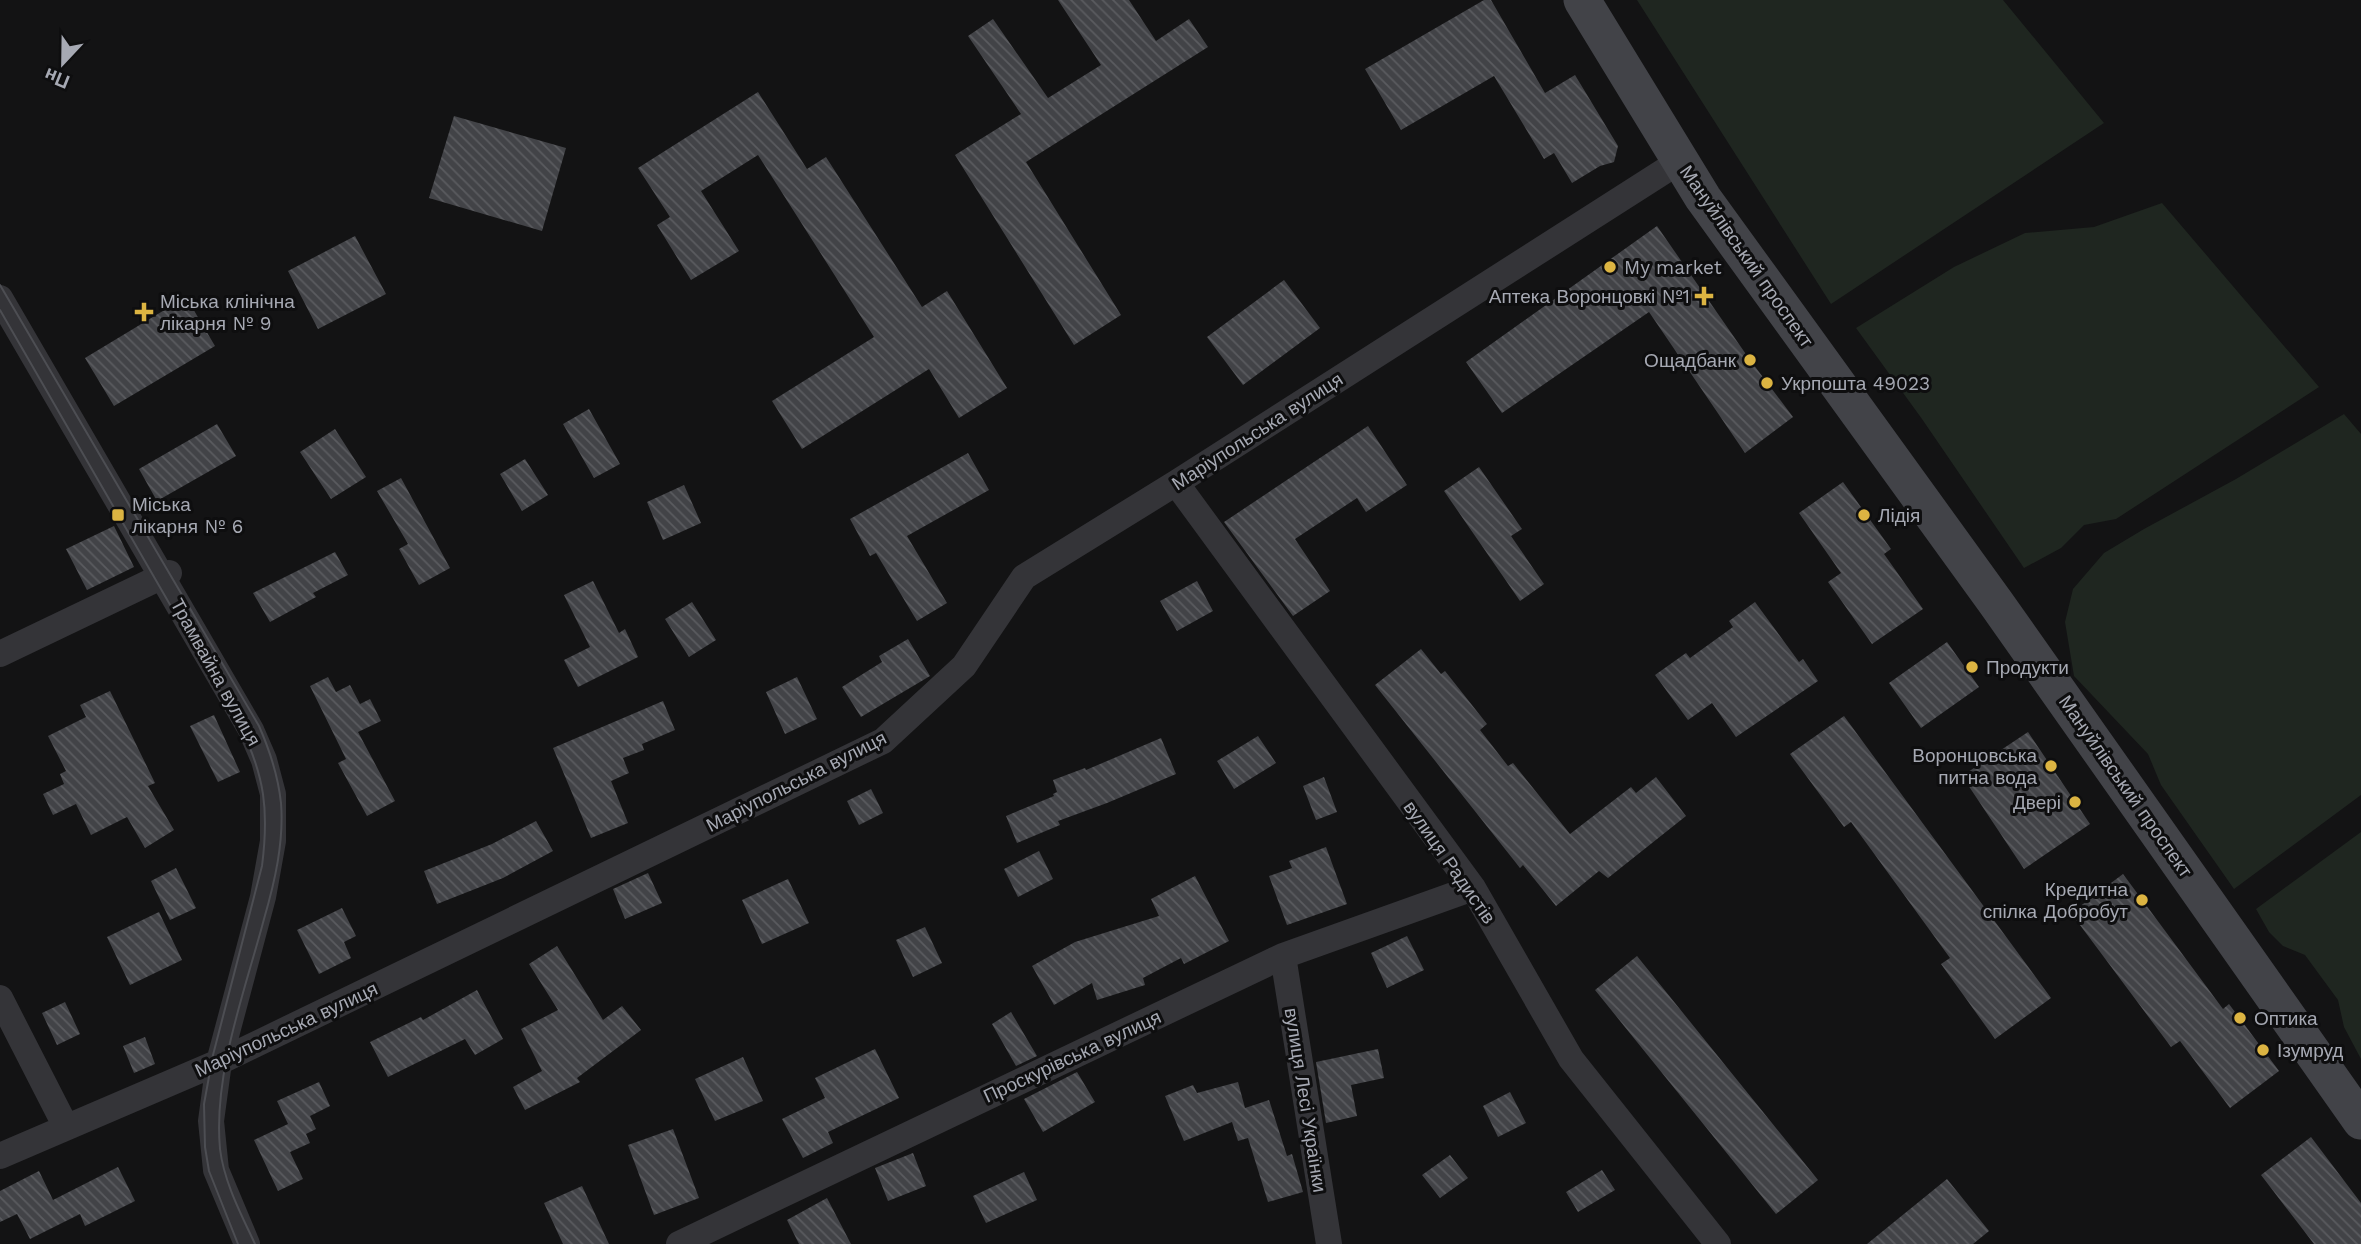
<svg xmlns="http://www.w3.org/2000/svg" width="2361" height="1244" viewBox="0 0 2361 1244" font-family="'Work Sans',sans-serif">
  <defs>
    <pattern id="building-back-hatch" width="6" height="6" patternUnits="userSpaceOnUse" patternTransform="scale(1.75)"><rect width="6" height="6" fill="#424347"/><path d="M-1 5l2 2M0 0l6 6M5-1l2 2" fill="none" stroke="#5a5b5f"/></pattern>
  </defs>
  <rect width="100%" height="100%" fill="#131314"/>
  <path fill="#1f2620" d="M 1637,0 L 2003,0 L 2104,123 L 1831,304 Z
    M 2162,203 L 2319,387 L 2116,519 L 2084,525 L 2061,548 L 2024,568 L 1922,419 L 1856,328 L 1954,267 L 2025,233 L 2094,227 Z
    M 2344,414 L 2361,434 L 2361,795 L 2234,889 L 2161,785 L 2148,754 L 2074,676 L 2065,622 L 2073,589 L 2104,553 L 2144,529 L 2236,479 Z
    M 2361,832 L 2361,1059 L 2344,1027 L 2338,1000 L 2305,955 L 2283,946 L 2269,932 L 2256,909 Z"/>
  <path fill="url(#building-back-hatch)" d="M 1058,0 L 1129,0 L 1156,41 L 1189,19 L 1208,47 L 1026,162 L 1121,315 L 1074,345 L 955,155 L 1021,114 L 968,36 L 993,19 L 1048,98 L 1101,65 Z
    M 1484,0 L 1491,0 L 1545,93 L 1575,75 L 1618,146 L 1614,162 L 1600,166 L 1572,183 L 1554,153 L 1544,159 L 1494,76 L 1401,130 L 1365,69 Z
    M 758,92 L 807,169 L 826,157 L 922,307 L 947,291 L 1007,388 L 959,418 L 929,369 L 802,449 L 772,401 L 874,337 L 758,155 L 701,191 L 739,251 L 691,280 L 657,225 L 670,217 L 638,168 Z
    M 454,116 L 566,148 L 542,231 L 429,198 Z
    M 1657,226 L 1750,360 L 1793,417 L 1745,453 L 1649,312 L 1502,413 L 1466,362 Z
    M 355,236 L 386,294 L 318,329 L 288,271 Z
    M 1284,280 L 1320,328 L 1243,385 L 1207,337 Z
    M 186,297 L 215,346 L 114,406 L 85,358 Z
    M 589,409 L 620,464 L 594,478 L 563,424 Z
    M 217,424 L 236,456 L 157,501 L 139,469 Z
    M 1368,426 L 1407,485 L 1366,512 L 1357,498 L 1295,539 L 1330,591 L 1293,616 L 1224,522 Z
    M 335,429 L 366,477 L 331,499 L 300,452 Z
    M 968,453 L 989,490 L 907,536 L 947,603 L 917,621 L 876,553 L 870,556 L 850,519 Z
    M 525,459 L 548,495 L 522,511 L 500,474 Z
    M 1479,467 L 1522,529 L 1511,536 L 1544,584 L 1520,601 L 1444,491 Z
    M 401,478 L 450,568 L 419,585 L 399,549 L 408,544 L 377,491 Z
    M 1843,482 L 1891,549 L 1884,554 L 1923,609 L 1872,644 L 1828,582 L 1841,573 L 1799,513 Z
    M 684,485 L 701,523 L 663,540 L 647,502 Z
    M 114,526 L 134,567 L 87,590 L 66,549 Z
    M 335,552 L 348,575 L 313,593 L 316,597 L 270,622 L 253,593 Z
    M 593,581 L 619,633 L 625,629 L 638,657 L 578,687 L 564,660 L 590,647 L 564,595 Z
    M 1197,581 L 1213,611 L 1177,631 L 1160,601 Z
    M 692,602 L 716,640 L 689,657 L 665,619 Z
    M 1755,602 L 1799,662 L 1803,659 L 1818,681 L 1736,737 L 1712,703 L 1688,720 L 1655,675 L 1686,653 L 1690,658 L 1733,627 L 1729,621 Z
    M 908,639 L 930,676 L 861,717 L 842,687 L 882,662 L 879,656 Z
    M 1947,642 L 1979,687 L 1921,728 L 1889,683 Z
    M 1421,649 L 1441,674 L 1445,671 L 1487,724 L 1480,730 L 1508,766 L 1513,763 L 1570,834 L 1631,787 L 1636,793 L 1656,777 L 1686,816 L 1608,878 L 1599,871 L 1556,906 L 1523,865 L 1520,868 L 1375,685 Z
    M 328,677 L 336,692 L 350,685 L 360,704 L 370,699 L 381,721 L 358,732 L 395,801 L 367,816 L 338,763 L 346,759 L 310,686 Z
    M 797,677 L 817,719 L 785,734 L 766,692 Z
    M 110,691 L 155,783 L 148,786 L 174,830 L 145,848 L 127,817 L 91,835 L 76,804 L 53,815 L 43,794 L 64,784 L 60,774 L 66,771 L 48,736 L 86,717 L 80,705 Z
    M 663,701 L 675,730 L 642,744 L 644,750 L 623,758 L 629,773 L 611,781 L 628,823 L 591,838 L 553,748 Z
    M 214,715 L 240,772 L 218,782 L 190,726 Z
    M 1844,716 L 2051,998 L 1995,1039 L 1941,964 L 1950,958 L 1851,822 L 1844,827 L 1790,754 Z
    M 2028,732 L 2090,824 L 2024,869 L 1962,776 Z
    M 1258,736 L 1276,763 L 1234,789 L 1217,761 Z
    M 1161,738 L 1176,774 L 1107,803 L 1058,821 L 1060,825 L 1017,843 L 1006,816 L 1054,796 L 1053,794 L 1057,792 L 1053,780 L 1085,768 L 1086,770 Z
    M 1324,777 L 1337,812 L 1316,820 L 1303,786 Z
    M 871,789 L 883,813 L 859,825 L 847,801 Z
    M 536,821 L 553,851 L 503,878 L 437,904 L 424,871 L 492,844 Z
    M 1326,847 L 1347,904 L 1287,925 L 1269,876 L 1292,868 L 1289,861 Z
    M 1039,851 L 1053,879 L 1018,897 L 1004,869 Z
    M 176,868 L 196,908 L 170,920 L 151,881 Z
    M 648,873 L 662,903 L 625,919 L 613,889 Z
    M 2123,874 L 2223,1009 L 2229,1004 L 2279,1071 L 2230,1108 L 2180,1041 L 2171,1047 L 2071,913 Z
    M 1195,876 L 1229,941 L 1184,964 L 1181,958 L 1143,978 L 1145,985 L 1097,1000 L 1092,983 L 1054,1005 L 1032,966 L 1075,942 L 1159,916 L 1151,899 Z
    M 788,879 L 809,923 L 762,944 L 742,900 Z
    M 342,908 L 356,936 L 344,942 L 351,958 L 319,974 L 297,930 Z
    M 159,912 L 182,960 L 130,985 L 107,937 Z
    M 925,927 L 942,963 L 913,977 L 896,940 Z
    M 1407,936 L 1424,970 L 1387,988 L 1371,953 Z
    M 557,946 L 603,1020 L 622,1006 L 641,1030 L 577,1078 L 580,1082 L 525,1110 L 513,1087 L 542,1071 L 521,1029 L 558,1010 L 529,964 Z
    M 1637,956 L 1818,1180 L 1776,1214 L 1595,990 Z
    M 477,990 L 503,1039 L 475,1055 L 465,1039 L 388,1077 L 370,1042 L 421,1017 L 423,1020 Z
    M 65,1002 L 80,1034 L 57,1045 L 42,1013 Z
    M 1011,1012 L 1037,1056 L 1016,1066 L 992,1024 Z
    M 145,1037 L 155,1064 L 134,1073 L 123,1046 Z
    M 875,1049 L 899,1098 L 828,1132 L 833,1143 L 803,1158 L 782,1119 L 825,1098 L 815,1078 Z
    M 1378,1049 L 1384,1078 L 1351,1085 L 1357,1116 L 1326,1123 L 1316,1062 Z
    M 743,1057 L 763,1101 L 715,1121 L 695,1079 Z
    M 1077,1072 L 1095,1102 L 1043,1132 L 1024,1099 Z
    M 319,1082 L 330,1106 L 310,1116 L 316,1129 L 306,1134 L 310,1143 L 290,1152 L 303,1179 L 278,1191 L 254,1140 L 288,1124 L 277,1101 Z
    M 1238,1082 L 1245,1108 L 1269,1100 L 1287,1156 L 1292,1154 L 1303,1192 L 1268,1202 L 1248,1138 L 1238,1141 L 1232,1122 L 1184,1141 L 1165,1096 L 1193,1085 L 1197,1093 Z
    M 1510,1092 L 1526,1123 L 1498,1137 L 1483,1106 Z
    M 673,1129 L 699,1198 L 654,1215 L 628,1145 Z
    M 2311,1137 L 2361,1203 L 2361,1244 L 2314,1244 L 2261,1175 Z
    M 913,1153 L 926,1186 L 888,1201 L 875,1168 Z
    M 1450,1155 L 1468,1178 L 1440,1198 L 1422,1175 Z
    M 118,1167 L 135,1201 L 85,1226 L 80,1214 L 30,1239 L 17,1214 L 0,1222 L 0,1191 L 39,1171 L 53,1200 Z
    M 1602,1170 L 1615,1190 L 1578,1212 L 1566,1192 Z
    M 1024,1172 L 1037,1200 L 986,1223 L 973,1196 Z
    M 1947,1179 L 1989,1231 L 1973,1244 L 1867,1244 Z
    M 582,1186 L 609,1244 L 563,1244 L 544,1203 Z
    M 827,1198 L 851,1244 L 799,1244 L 787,1220 Z"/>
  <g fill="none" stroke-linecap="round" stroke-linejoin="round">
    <path stroke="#343438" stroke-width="26" d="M 0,298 L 251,730 L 264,760 L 273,794 L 273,841 L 263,897 L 219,1062 L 211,1121 L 216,1170 L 247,1244
      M 1176,483 L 1473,888 L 1571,1059 L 1718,1244
      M 0,654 L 169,573
      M 1283,956 L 1329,1244
      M 0,998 L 66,1127
      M 0,1156 L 219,1062 L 883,741 L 964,666 L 1024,577 L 1176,483 L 1680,161
      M 679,1244 L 1283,956 L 1473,888"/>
    <path stroke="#424348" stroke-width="37" d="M 1582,0 L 1703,198 L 1996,603 L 2361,1121"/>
    <path stroke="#4d4e53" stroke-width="2" d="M 0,285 L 259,726 C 270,751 278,775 281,803 C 284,842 275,881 264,919 C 245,991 213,1074 220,1149 C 224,1182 241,1214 255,1244
      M 0,310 L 240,726 C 265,776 269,811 262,866 L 213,1055 L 204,1104 L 205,1147 L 209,1171 L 238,1244"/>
  </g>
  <g fill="#dcb442" stroke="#0e0e0f" stroke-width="2.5">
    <circle cx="1610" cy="267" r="7"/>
    <path d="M1700.5 285.5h7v7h7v7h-7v7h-7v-7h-7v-7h7z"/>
    <path d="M140.5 301.5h7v7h7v7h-7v7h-7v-7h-7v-7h7z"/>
    <circle cx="1750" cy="360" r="7"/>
    <circle cx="1767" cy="383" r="7"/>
    <rect x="111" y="508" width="14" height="14" rx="3.5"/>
    <circle cx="1864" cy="515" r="7"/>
    <circle cx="1972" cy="667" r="7"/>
    <circle cx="2051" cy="766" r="7"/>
    <circle cx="2075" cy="802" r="7"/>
    <circle cx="2142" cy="900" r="7"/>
    <circle cx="2240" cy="1018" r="7"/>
    <circle cx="2263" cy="1050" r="7"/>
  </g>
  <g text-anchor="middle" stroke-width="6" stroke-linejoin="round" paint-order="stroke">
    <g font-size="19" fill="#a6a9b3" stroke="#0e0e0f">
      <text transform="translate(1747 256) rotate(55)" y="7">Мануйлівський проспект</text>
      <text transform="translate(1257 431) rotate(-33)" y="7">Маріупольська вулиця</text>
      <text transform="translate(216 672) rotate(61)" y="7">Трамвайна вулиця</text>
      <text transform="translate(796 781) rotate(-27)" y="7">Маріупольська вулиця</text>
      <text transform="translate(2126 786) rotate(55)" y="7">Мануйлівський проспект</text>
      <text transform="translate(1450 862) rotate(55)" y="7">вулиця Радистів</text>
      <text transform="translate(286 1029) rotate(-25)" y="7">Маріупольська вулиця</text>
      <text transform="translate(1072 1056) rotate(-25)" y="7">Проскурівська вулиця</text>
      <text transform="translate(1306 1100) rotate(81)" y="7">вулиця Лесі Українки</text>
    </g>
    <g font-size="19" fill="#a6a9b3" stroke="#0e0e0f" text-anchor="start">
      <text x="1624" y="274">My market</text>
      <text x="1690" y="303" text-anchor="end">Аптека Воронцовкі №1</text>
      <text x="160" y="308">Міська клінічна<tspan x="160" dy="22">лікарня № 9</tspan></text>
      <text x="1736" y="367" text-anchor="end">Ощадбанк</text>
      <text x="1781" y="390">Укрпошта 49023</text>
      <text x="132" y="511">Міська<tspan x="132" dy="22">лікарня № 6</tspan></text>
      <text x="1878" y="522">Лідія</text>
      <text x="1986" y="674">Продукти</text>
      <text x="2037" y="762" text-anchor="end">Воронцовська<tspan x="2037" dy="22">питна вода</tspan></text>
      <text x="2061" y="809" text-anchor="end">Двері</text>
      <text x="2128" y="896" text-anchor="end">Кредитна<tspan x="2128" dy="22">спілка Добробут</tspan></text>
      <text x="2254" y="1025">Оптика</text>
      <text x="2277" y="1057">Ізумруд</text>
    </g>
  </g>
  <g transform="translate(63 63) rotate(202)" stroke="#0e0e0f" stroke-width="5" paint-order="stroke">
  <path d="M0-5L12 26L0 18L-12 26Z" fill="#a6a9b3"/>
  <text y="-10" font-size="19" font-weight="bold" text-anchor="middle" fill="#a6a9b3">Пн</text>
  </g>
</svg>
